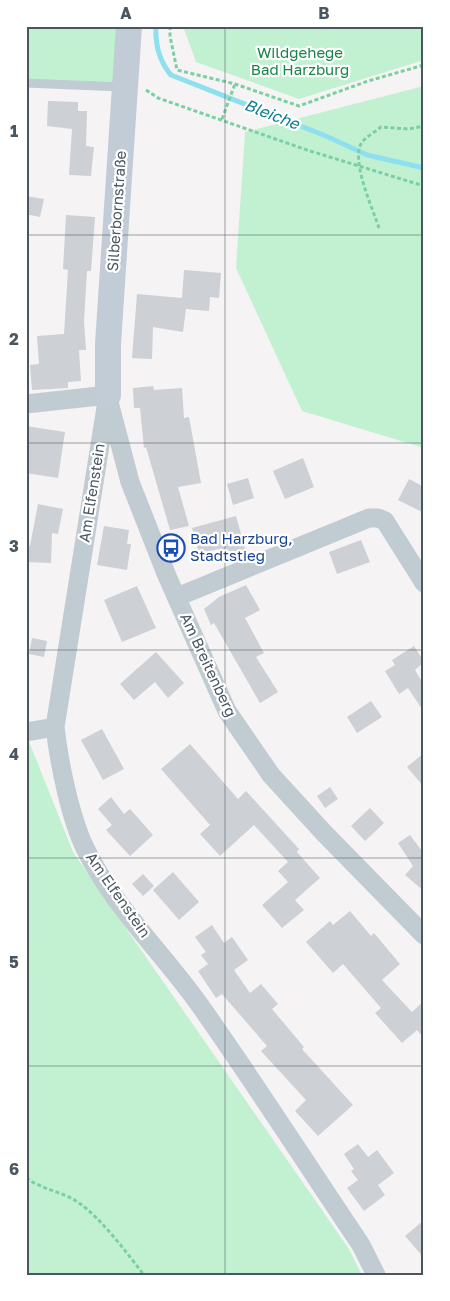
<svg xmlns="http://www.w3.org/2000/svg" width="450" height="1301" viewBox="0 0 450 1301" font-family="'Golos Text',sans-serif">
  <rect width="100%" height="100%" fill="#f5f3f3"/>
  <path fill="#c2f1d2" d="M 26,26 L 116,26 L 115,90 L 26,86 Z
    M 183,26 L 424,26 L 424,60 L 299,99 L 196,62 Z
    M 424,86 L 424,448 L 302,411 L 236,268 L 245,132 Z
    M 28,739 L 73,852 L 349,1249 L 362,1275 L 26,1275 Z"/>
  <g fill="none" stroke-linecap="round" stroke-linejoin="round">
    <path stroke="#8fe0ee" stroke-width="5" d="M 156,26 C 155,45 159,61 171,75 L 326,136 L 367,155 L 424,168"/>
  </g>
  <path fill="#cdd0d5" d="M 48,101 L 78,102 L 78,111 L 87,111 L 86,146 L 94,147 L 91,176 L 69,175 L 72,129 L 47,126 Z
    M 26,196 L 44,199 L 40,217 L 26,214 Z
    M 66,215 L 95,217 L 91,271 L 87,271 L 84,321 L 86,350 L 79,350 L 81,381 L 68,382 L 68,388 L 32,390 L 30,365 L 39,364 L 37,336 L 64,334 L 68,270 L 63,269 Z
    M 184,270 L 221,273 L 219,298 L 210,297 L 209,311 L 186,309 L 183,332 L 153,327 L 152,359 L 132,358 L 137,294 L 182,298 Z
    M 153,386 L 154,390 L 182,388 L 184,418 L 189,417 L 201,483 L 178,487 L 189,526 L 170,530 L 146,447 L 144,448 L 140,408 L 134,408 L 133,388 Z
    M 26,426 L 65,432 L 58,478 L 26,473 Z
    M 303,458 L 314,487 L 285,499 L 273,471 Z
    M 248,478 L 254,498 L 233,505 L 227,484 Z
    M 409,479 L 424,487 L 424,513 L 398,500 Z
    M 38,504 L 63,509 L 58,534 L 52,533 L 51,563 L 26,562 L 26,546 L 30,546 Z
    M 236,516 L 246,552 L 220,559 L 218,549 L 199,554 L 192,528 Z
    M 104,526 L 129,530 L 127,544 L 131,544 L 127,570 L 97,565 Z
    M 361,540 L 370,562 L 337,574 L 329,552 Z
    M 246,585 L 260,610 L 245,618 L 264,653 L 256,657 L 278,692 L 260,703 L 214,623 L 211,625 L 204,609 L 219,597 Z
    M 137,586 L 156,628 L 122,642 L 104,600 Z
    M 32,638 L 47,641 L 44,657 L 29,654 Z
    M 414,646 L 424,662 L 415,670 L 424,685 L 424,712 L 408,688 L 399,694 L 385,671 L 395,665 L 392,660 Z
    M 156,652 L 184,683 L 168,698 L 155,682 L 134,700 L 120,684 Z
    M 371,701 L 382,717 L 357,733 L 347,717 Z
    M 102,729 L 124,769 L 103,780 L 81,740 Z
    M 190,744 L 238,799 L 246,791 L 299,849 L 297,852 L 320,878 L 295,900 L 304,910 L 282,928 L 262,905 L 288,882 L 278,871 L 288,862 L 254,825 L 220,856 L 200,834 L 210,825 L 161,769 Z
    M 424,753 L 424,787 L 407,767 Z
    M 330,787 L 338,799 L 325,808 L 317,796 Z
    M 111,797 L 124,814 L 130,809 L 153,835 L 130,856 L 106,830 L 112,825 L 98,809 Z
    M 370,808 L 384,823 L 365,841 L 351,826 Z
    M 410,835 L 424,854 L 424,891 L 405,875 L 413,866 L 398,843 Z
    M 173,872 L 199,902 L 179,920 L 153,890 Z
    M 143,874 L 154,886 L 143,896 L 132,884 Z
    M 350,911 L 371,936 L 374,933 L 400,964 L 382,980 L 412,1012 L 424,1001 L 424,1038 L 417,1030 L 402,1043 L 375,1013 L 381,1008 L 343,964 L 333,973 L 306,942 L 330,921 L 333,925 Z
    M 212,925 L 224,943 L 232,937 L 248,960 L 234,970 L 250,993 L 261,984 L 278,1004 L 272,1009 L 304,1047 L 302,1049 L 353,1105 L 318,1136 L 295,1111 L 306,1100 L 261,1051 L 267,1046 L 222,994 L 216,998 L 198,971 L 208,964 L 201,955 L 206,952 L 195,937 Z
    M 358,1144 L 368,1157 L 377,1150 L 394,1173 L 378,1185 L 385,1195 L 364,1211 L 347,1188 L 358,1180 L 351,1171 L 354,1169 L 344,1154 Z
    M 424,1220 L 424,1258 L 405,1236 Z"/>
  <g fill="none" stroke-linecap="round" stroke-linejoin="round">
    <path stroke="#7ad0a0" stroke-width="3" stroke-dasharray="4 2.5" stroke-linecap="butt" d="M 170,26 L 170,36 L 177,70 L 235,84 L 299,106 L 368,81 L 424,65
      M 146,90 L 158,98 L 307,150 L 424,186
      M 222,119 L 235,84
      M 379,228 C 373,209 350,160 362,142 C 366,137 375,132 381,127 L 409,129 L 424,126
      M 26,1178 C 43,1190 64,1192 79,1203 C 102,1219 126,1252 144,1275"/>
    <path stroke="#c1cbd2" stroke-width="9" d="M 26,83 L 122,87"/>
    <path stroke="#c1cbd2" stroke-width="19" d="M 108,395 L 55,727 C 59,762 70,817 85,848 C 113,906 162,952 199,1004 C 255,1083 307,1165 361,1245 L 376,1275
      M 26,404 L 108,395
      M 110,406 L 130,482 L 167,576 L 227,711 L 271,775 L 324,833 L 424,935
      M 177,597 L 369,518 L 378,518 L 385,521 L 424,583
      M 26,732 L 55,727"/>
    <path stroke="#c1ccd6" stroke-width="26" d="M 108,395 L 108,344 L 129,26"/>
  </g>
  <path fill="none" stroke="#4a5761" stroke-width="1" stroke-opacity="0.55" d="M 225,26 L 225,1275M 26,235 L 424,235M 26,443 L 424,443M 26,650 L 424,650M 26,858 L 424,858M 26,1066 L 424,1066"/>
  <defs>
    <g id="bus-ring" transform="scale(1.4375)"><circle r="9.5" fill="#fff" stroke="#1a4fb4" stroke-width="1.5"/><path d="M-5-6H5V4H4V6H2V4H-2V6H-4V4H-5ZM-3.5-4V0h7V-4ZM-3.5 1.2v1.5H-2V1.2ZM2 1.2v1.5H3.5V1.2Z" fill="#1a4fb4"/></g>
  </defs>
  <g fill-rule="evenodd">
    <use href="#bus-ring" x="171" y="548"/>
  </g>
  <g text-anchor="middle" stroke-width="4.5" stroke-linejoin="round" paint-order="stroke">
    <g font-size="15" fill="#178548" stroke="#fff">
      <text x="300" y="58">Wildgehege<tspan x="300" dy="17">Bad Harzburg</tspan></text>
    </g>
    <g font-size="15" fill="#4a5761" stroke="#fff">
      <text transform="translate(117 211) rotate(-86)" y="5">Silberbornstraße</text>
      <text transform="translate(92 493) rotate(-81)" y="5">Am Elfenstein</text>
      <text transform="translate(208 665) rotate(65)" y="5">Am Breitenberg</text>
      <text transform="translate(118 895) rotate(55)" y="5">Am Elfenstein</text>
    </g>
    <g font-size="15" fill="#164399" stroke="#fff" text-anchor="start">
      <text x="190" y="544">Bad Harzburg,<tspan x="190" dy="17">Stadtstieg</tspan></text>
    </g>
    <g font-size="16" font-style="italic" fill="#0c7e92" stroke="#fff">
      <text transform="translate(272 114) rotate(21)" y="6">Bleiche</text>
    </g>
  </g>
  <rect width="450" height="1301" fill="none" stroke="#ffffff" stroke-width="55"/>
  <rect x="28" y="28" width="394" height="1246" fill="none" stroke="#4a5761" stroke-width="2"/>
  <g font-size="16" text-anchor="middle" font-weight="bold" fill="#4a5761">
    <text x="126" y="19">A</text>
    <text x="324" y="19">B</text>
    <text x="14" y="137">1</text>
    <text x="14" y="345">2</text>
    <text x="14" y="552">3</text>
    <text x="14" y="760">4</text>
    <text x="14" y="968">5</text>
    <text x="14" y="1175">6</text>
  </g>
</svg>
